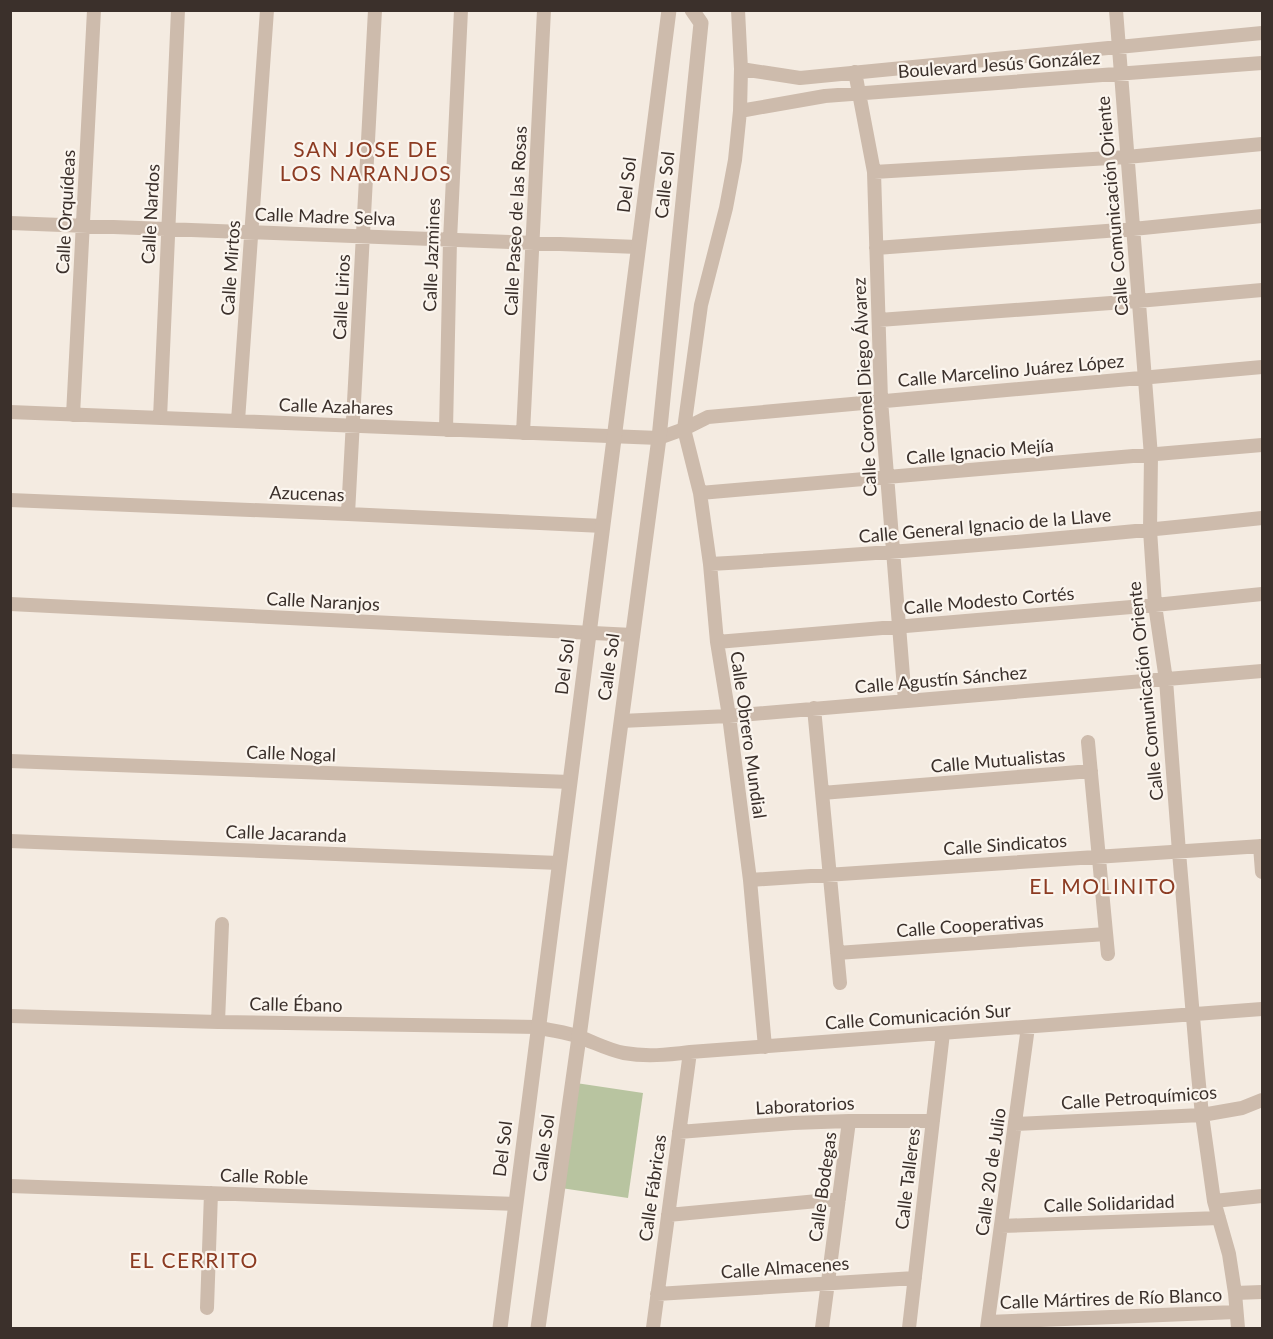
<svg xmlns="http://www.w3.org/2000/svg" width="1273" height="1339" viewBox="0 0 1273 1339" font-family="Lato,sans-serif">
  <rect width="100%" height="100%" fill="#f4ebe1"/>
  <path fill="#b8c4a0" d="M 576,1083 L 643,1093 L 628,1198 L 561,1188 Z"/>
  <g fill="none" stroke-linecap="round" stroke-linejoin="round">
    <path stroke="#cdbbac" stroke-width="14" d="M 738,10 L 741,69 L 740,111 L 735,160 L 726,208 L 701,305 L 684,429 L 700,493 L 710,564 L 717,642 L 729,716 L 750,880 L 765,1047
      M 1116,10 L 1151,456 L 1150,530 L 1155,605 L 1166,680 L 1179,852 L 1197,1064 L 1202,1115 L 1214,1201 L 1229,1254 L 1235,1293 L 1238,1328
      M 741,69 L 800,78 L 1262,33
      M 855,72 L 874,172 L 881,400 L 905,701
      M 740,111 L 825,96 L 1262,63
      M 874,172 L 1127,157 L 1262,144
      M 10,223 L 638,247
      M 876,248 L 1133,229 L 1262,216
      M 879,320 L 1138,301 L 1262,290
      M 10,412 L 659,438 L 684,429 L 708,417 L 1262,367
      M 73,415 L 94,10
      M 160,418 L 178,10
      M 238,421 L 267,10
      M 446,430 L 450,240 L 461,10
      M 523,433 L 544,10
      M 700,493 L 1262,445
      M 10,500 L 348,514 L 603,526
      M 348,514 L 375,10
      M 710,564 C 895,553 1079,538 1262,518
      M 10,604 L 633,635
      M 717,642 L 1155,605 L 1262,594
      M 814,708 L 840,983
      M 621,721 L 729,716 L 1262,671
      M 1088,742 L 1108,954
      M 10,761 L 570,782
      M 822,793 L 1091,771
      M 10,841 L 559,863
      M 1260,846 L 1262,872
      M 750,880 L 1262,846
      M 837,953 L 1106,934
      M 10,1016 L 218,1022 L 537,1027 C 551,1031 566,1032 579,1037 C 594,1042 608,1050 624,1053 C 646,1057 667,1055 690,1052 L 1262,1009
      M 218,1022 L 222,924
      M 1015,1124 L 1202,1115 L 1242,1108 L 1262,1100
      M 679,1132 L 793,1123 L 849,1121 L 933,1121
      M 10,1186 L 516,1204
      M 1214,1201 L 1262,1196
      M 668,1215 L 839,1199
      M 1001,1226 L 1219,1218
      M 1235,1293 L 1262,1292
      M 657,1294 L 915,1278
      M 207,1308 L 211,1193
      M 988,1322 L 1236,1312
      M 653,1328 L 690,1052
      M 822,1328 L 849,1121
      M 909,1328 L 943,1033
      M 987,1328 L 1028,1027"/>
    <path stroke="#cdbbac" stroke-width="15" d="M 500,1328 L 669,10
      M 538,1328 L 579,1037 L 659,438 L 701,23 L 692,10"/>
  </g>
  <g text-anchor="middle" stroke-width="4.5" stroke-linejoin="round" paint-order="stroke">
    <g font-size="18" fill="#3b302b" stroke="#fbf5ee">
      <text transform="translate(999 65) rotate(-4)" y="6">Boulevard Jesús González</text>
      <text transform="translate(627 185) rotate(-83)" y="6">Del Sol</text>
      <text transform="translate(665 185) rotate(-84)" y="6">Calle Sol</text>
      <text transform="translate(1113 206) rotate(-95)" y="6">Calle Comunicación Oriente</text>
      <text transform="translate(66 212) rotate(-87)" y="6">Calle Orquídeas</text>
      <text transform="translate(151 214) rotate(-87)" y="6">Calle Nardos</text>
      <text transform="translate(325 217) rotate(2)" y="6">Calle Madre Selva</text>
      <text transform="translate(516 221) rotate(-87)" y="6">Calle Paseo de las Rosas</text>
      <text transform="translate(432 255) rotate(-88)" y="6">Calle Jazmines</text>
      <text transform="translate(231 268) rotate(-86)" y="6">Calle Mirtos</text>
      <text transform="translate(342 297) rotate(-87)" y="6">Calle Lirios</text>
      <text transform="translate(1011 371) rotate(-5)" y="6">Calle Marcelino Juárez López</text>
      <text transform="translate(865 387) rotate(-93)" y="6">Calle Coronel Diego Álvarez</text>
      <text transform="translate(336 407) rotate(2)" y="6">Calle Azahares</text>
      <text transform="translate(980 452) rotate(-5)" y="6">Calle Ignacio Mejía</text>
      <text transform="translate(307 494) rotate(2)" y="6">Azucenas</text>
      <text transform="translate(985 526) rotate(-5)" y="6">Calle General Ignacio de la Llave</text>
      <text transform="translate(989 601) rotate(-5)" y="6">Calle Modesto Cortés</text>
      <text transform="translate(323 602) rotate(3)" y="6">Calle Naranjos</text>
      <text transform="translate(565 667) rotate(-83)" y="6">Del Sol</text>
      <text transform="translate(609 667) rotate(-82)" y="6">Calle Sol</text>
      <text transform="translate(941 680) rotate(-5)" y="6">Calle Agustín Sánchez</text>
      <text transform="translate(1146 691) rotate(-96)" y="6">Calle Comunicación Oriente</text>
      <text transform="translate(748 735) rotate(82)" y="6">Calle Obrero Mundial</text>
      <text transform="translate(291 754) rotate(2)" y="6">Calle Nogal</text>
      <text transform="translate(998 761) rotate(-5)" y="6">Calle Mutualistas</text>
      <text transform="translate(286 834) rotate(2)" y="6">Calle Jacaranda</text>
      <text transform="translate(1005 845) rotate(-4)" y="6">Calle Sindicatos</text>
      <text transform="translate(970 926) rotate(-4)" y="6">Calle Cooperativas</text>
      <text transform="translate(296 1005) rotate(1)" y="6">Calle Ébano</text>
      <text transform="translate(918 1017) rotate(-4)" y="6">Calle Comunicación Sur</text>
      <text transform="translate(1139 1098) rotate(-4)" y="6">Calle Petroquímicos</text>
      <text transform="translate(805 1106) rotate(-3)" y="6">Laboratorios</text>
      <text transform="translate(544 1148) rotate(-82)" y="6">Calle Sol</text>
      <text transform="translate(503 1149) rotate(-83)" y="6">Del Sol</text>
      <text transform="translate(991 1172) rotate(-82)" y="6">Calle 20 de Julio</text>
      <text transform="translate(264 1177) rotate(2)" y="6">Calle Roble</text>
      <text transform="translate(908 1179) rotate(-83)" y="6">Calle Talleres</text>
      <text transform="translate(823 1187) rotate(-82)" y="6">Calle Bodegas</text>
      <text transform="translate(653 1188) rotate(-82)" y="6">Calle Fábricas</text>
      <text transform="translate(1109 1204) rotate(-2)" y="6">Calle Solidaridad</text>
      <text transform="translate(785 1268) rotate(-4)" y="6">Calle Almacenes</text>
      <text transform="translate(1111 1299) rotate(-2)" y="6">Calle Mártires de Río Blanco</text>
    </g>
    <g font-size="21" letter-spacing="1.5" fill="#8c3b22" stroke="#fbf5ee">
      <text x="366" y="157">SAN JOSE DE<tspan x="366" dy="24">LOS NARANJOS</tspan></text>
      <text x="1103" y="894">EL MOLINITO</text>
      <text x="194" y="1268">EL CERRITO</text>
    </g>
  </g>
  <rect width="1273" height="1339" fill="none" stroke="#3b302b" stroke-width="24"/>
</svg>
